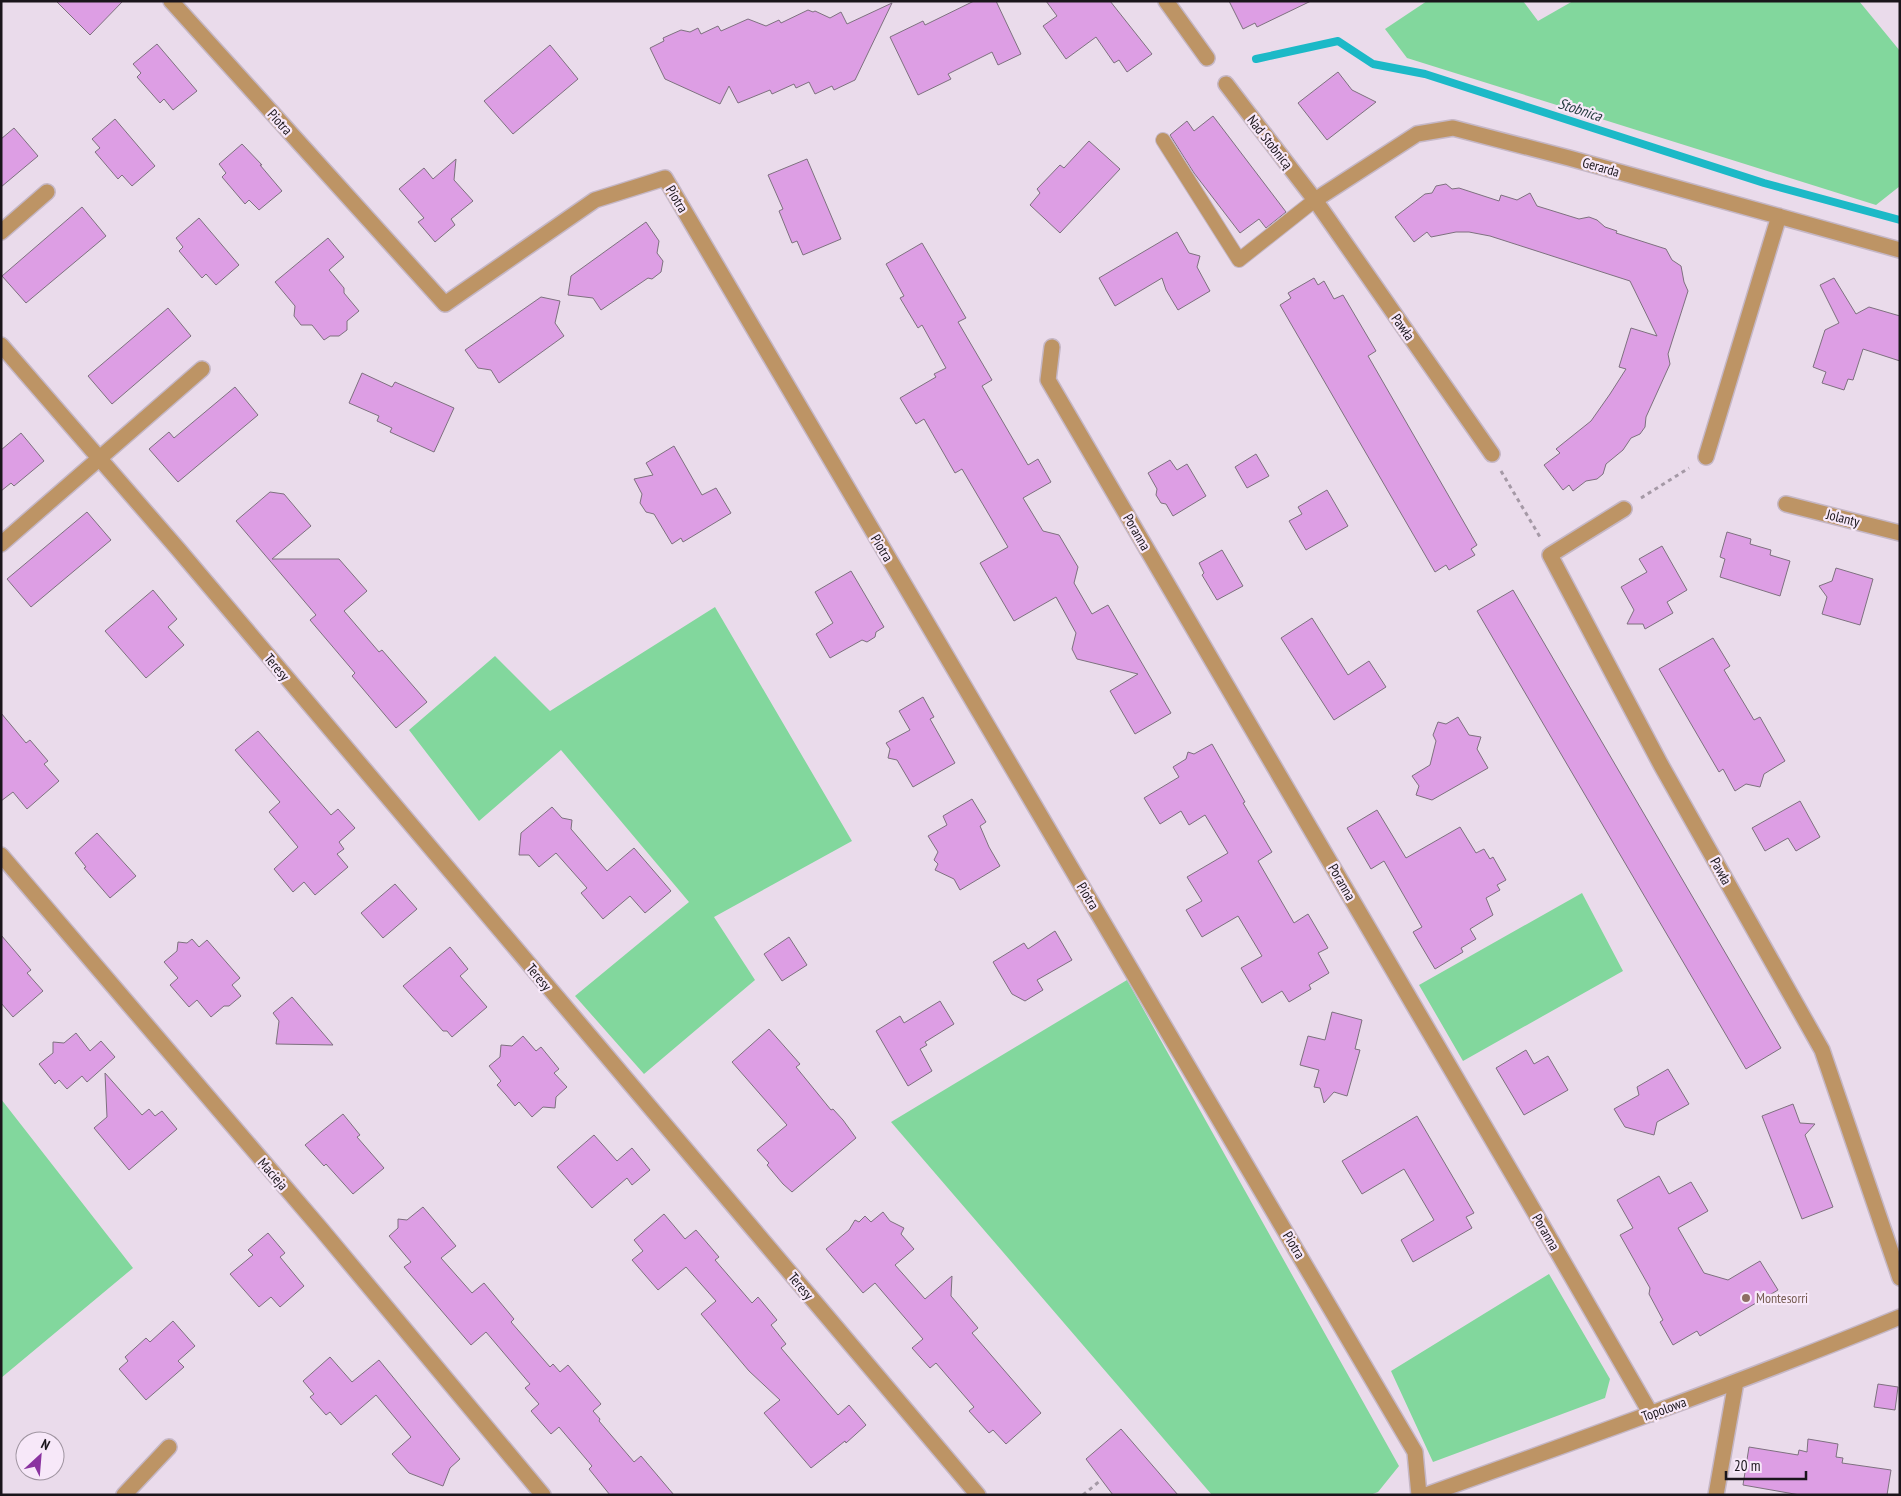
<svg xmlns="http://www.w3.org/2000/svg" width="1901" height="1496" viewBox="0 0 1901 1496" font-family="'PT Sans Narrow',sans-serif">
  <rect width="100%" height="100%" fill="#eadbeb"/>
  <path fill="#82d79d" d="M 1427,1 L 1523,1 L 1538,21 L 1573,1 L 1859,1 L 1900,51 L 1900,186 L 1876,205 L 1407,58 L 1385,29 Z
    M 715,607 L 852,841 L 714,917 L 755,980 L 644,1074 L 575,996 L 689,902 L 561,750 L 479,821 L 409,730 L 495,656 L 550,711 Z
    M 1582,893 L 1623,971 L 1463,1061 L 1419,985 Z
    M 1127,980 L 1399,1466 L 1378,1492 L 1370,1495 L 1212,1495 L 891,1122 Z
    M 1,1099 L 133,1268 L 1,1378 Z
    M 1549,1274 L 1610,1379 L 1605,1398 L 1433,1462 L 1391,1371 Z"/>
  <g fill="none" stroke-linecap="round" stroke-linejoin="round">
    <path stroke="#1cb9c7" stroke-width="8" d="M 1256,59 L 1338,41 L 1373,64 L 1425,74 L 1764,183 L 1900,220"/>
  </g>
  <path fill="#dd9ee4" stroke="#7e717f" d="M 56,1 L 123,1 L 90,35 Z
    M 974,1 L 996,1 L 1021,54 L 998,65 L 992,52 L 948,74 L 951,79 L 918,95 L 890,37 L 923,21 L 925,25 Z
    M 1046,1 L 1110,1 L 1152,54 L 1127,72 L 1119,60 L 1114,63 L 1096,37 L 1066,59 L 1043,26 L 1057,16 Z
    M 1229,1 L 1311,1 L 1257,27 L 1255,23 L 1243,29 Z
    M 892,3 L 855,80 L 834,90 L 832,86 L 815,94 L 809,82 L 796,88 L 794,84 L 772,94 L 770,90 L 738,103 L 729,86 L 720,104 L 665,79 L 650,48 L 664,41 L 663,38 L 681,30 L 690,32 L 698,28 L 701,34 L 718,26 L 721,31 L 748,19 L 766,26 L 779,20 L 781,23 L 808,10 L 813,12 L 815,11 L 830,18 L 841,12 L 847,24 Z
    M 157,44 L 197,91 L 173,110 L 164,99 L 160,103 L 137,77 L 141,73 L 133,64 Z
    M 550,45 L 578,79 L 513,134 L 484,101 Z
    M 1338,72 L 1352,90 L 1376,102 L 1327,140 L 1298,103 Z
    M 1213,116 L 1286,212 L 1266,228 L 1259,219 L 1240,233 L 1194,173 L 1170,135 L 1187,121 L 1194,131 Z
    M 115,119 L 155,166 L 132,186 L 122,175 L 118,179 L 95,152 L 100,148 L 92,139 Z
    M 14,128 L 38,156 L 1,187 L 1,139 Z
    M 1089,141 L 1120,169 L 1060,233 L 1030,205 L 1040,193 L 1037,189 L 1060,165 L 1064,168 Z
    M 242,144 L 262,165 L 260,165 L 282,191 L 259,210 L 249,200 L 245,204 L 222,177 L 226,173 L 219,164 Z
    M 456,159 L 454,180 L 473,201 L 451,219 L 455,225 L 435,242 L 418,222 L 424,218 L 399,189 L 424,168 L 433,179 Z
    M 807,159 L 841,239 L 803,255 L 797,241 L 792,243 L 779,211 L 783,209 L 768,175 Z
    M 1446,184 L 1452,189 L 1459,188 L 1499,201 L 1501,195 L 1517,200 L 1530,193 L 1537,206 L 1579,219 L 1589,217 L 1597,220 L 1605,227 L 1617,231 L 1616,233 L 1666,249 L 1672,260 L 1681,266 L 1684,282 L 1688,291 L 1668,354 L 1670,364 L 1646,417 L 1645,427 L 1640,434 L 1631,438 L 1623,450 L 1606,464 L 1603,474 L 1597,479 L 1586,481 L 1573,491 L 1569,485 L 1563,490 L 1544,465 L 1560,453 L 1556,449 L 1591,421 L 1610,394 L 1626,369 L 1619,367 L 1631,328 L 1657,336 L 1630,281 L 1490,236 L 1469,232 L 1456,232 L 1431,237 L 1427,232 L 1414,242 L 1395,217 L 1425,194 L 1432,193 L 1436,186 Z
    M 82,207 L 106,236 L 26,303 L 2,276 Z
    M 199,218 L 239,265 L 216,285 L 206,274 L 202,278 L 179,251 L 183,247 L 176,238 Z
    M 646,222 L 659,241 L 657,253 L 663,261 L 661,272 L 652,279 L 648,278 L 601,310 L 593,298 L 568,295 L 571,276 Z
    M 1177,232 L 1189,253 L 1200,256 L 1197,267 L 1210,291 L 1178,310 L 1166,290 L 1162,278 L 1115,306 L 1099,278 Z
    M 328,238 L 344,257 L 329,270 L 344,288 L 344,293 L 359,311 L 347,321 L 347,330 L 339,336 L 330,336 L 324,340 L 312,325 L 301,325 L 294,316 L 295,306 L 275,282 Z
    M 922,243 L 966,318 L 958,322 L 992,380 L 982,386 L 1028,465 L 1038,459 L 1051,482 L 1023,498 L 1043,531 L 1059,535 L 1078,567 L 1074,583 L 1092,614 L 1108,605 L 1171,713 L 1135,734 L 1110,691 L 1138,674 L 1077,659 L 1072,649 L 1076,633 L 1056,597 L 1014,621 L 980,563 L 1008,547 L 962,469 L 955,473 L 924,419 L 916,424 L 900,398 L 936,377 L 934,374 L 946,368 L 922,325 L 918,328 L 900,298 L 904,296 L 886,264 Z
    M 1314,278 L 1318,285 L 1324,281 L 1334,299 L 1343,295 L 1376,351 L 1368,356 L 1477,545 L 1471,549 L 1475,555 L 1449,570 L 1446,565 L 1435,572 L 1280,305 L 1291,298 L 1288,293 Z
    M 1834,278 L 1856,314 L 1869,307 L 1900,316 L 1900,361 L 1863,349 L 1853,380 L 1848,379 L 1844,390 L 1822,383 L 1826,372 L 1813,367 L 1825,330 L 1839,323 L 1820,285 Z
    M 541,297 L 560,301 L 555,323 L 564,336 L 499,383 L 491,370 L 478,368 L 465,350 Z
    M 168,308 L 191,336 L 112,404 L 88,376 Z
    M 362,373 L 392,387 L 395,382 L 454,408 L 434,452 L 390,432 L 392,428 L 377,421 L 379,416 L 349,403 Z
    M 235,387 L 258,415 L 178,482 L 149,449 L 169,432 L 174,438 Z
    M 21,433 L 44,461 L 14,486 L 11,483 L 1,491 L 1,450 Z
    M 674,446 L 702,495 L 716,488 L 731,513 L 683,542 L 681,538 L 672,544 L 654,514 L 646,512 L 640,503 L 642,494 L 634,479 L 653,475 L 646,463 Z
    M 1256,454 L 1269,476 L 1247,488 L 1235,467 Z
    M 1170,460 L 1177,470 L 1187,464 L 1206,496 L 1173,516 L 1166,504 L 1161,503 L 1156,495 L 1157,489 L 1148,473 Z
    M 1327,490 L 1348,526 L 1306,550 L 1289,521 L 1302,514 L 1298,507 Z
    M 270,492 L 284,494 L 311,526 L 272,559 L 339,559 L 367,591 L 344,611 L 379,652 L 382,650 L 427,702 L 396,728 L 352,676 L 355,673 L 310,620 L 316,615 L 236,521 Z
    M 87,512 L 111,540 L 31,607 L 7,579 Z
    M 1727,532 L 1751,539 L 1750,544 L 1771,550 L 1770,555 L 1790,561 L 1780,596 L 1720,577 L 1725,559 L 1720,557 Z
    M 1662,546 L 1687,590 L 1667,602 L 1673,613 L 1645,629 L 1643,624 L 1627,624 L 1634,610 L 1621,587 L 1647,572 L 1639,559 Z
    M 1222,550 L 1243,586 L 1217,600 L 1202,575 L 1204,573 L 1199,563 Z
    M 1836,568 L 1873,579 L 1860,625 L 1822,614 L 1827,597 L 1819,586 L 1832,581 Z
    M 851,571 L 884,627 L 876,632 L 875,637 L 867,642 L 862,640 L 830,658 L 816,634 L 833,623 L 815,592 Z
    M 153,590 L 177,619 L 168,627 L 184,645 L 146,678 L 105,631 Z
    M 1513,590 L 1781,1048 L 1746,1069 L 1477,611 Z
    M 1312,618 L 1348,675 L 1369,661 L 1386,687 L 1334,720 L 1281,638 Z
    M 1713,638 L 1730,666 L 1724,670 L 1754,720 L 1760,717 L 1785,761 L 1764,774 L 1760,787 L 1746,784 L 1735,791 L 1723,769 L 1719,772 L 1659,669 Z
    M 923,697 L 934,717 L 930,719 L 955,763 L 913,787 L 897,760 L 888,758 L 890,749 L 886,743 L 910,730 L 899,711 Z
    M 1,713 L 26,743 L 30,740 L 48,761 L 44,764 L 59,781 L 27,809 L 13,792 L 1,801 Z
    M 1458,717 L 1469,735 L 1481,737 L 1477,749 L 1488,768 L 1432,800 L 1416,795 L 1419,786 L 1412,776 L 1430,765 L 1436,741 L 1433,735 L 1438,722 L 1446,724 Z
    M 258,731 L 331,815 L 338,809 L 355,828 L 339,842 L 344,849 L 337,854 L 348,867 L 315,895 L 304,882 L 293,892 L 274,869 L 298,847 L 269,812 L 280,802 L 235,750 Z
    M 1212,744 L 1245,802 L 1243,803 L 1272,852 L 1258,861 L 1294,923 L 1308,914 L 1328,948 L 1318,953 L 1329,973 L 1309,985 L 1311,989 L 1289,1002 L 1282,991 L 1262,1003 L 1241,968 L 1262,956 L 1238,916 L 1202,937 L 1186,910 L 1202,901 L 1187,877 L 1228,853 L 1205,815 L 1189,825 L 1181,811 L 1160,824 L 1144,798 L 1179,777 L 1173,767 L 1186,759 L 1188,752 L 1194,754 Z
    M 972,799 L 986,822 L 980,826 L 989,847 L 1000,866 L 960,890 L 954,879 L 935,870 L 938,864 L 934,860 L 938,852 L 928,836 L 947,825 L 943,816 Z
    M 1800,801 L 1820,837 L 1796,851 L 1788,838 L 1765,851 L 1752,828 Z
    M 552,807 L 562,818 L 572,820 L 571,829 L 607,871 L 634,848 L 671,891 L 645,913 L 630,896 L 603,919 L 581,893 L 587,888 L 556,853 L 539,867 L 529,855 L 519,855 L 521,833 Z
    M 1377,810 L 1406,858 L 1460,827 L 1476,853 L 1484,849 L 1490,859 L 1493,857 L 1506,880 L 1497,885 L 1500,890 L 1486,898 L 1493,915 L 1470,929 L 1476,939 L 1461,948 L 1463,952 L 1435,969 L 1413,932 L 1422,927 L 1384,861 L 1371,869 L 1347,828 Z
    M 97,833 L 136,876 L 110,898 L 84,868 L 86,867 L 75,853 Z
    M 395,884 L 417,909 L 383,938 L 361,913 Z
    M 1055,931 L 1072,960 L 1037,980 L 1043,990 L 1025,1001 L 1012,994 L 993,962 L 1024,943 L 1028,949 Z
    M 1,935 L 31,970 L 27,973 L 43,991 L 13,1017 L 1,1003 Z
    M 789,937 L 807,965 L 782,981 L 764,954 Z
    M 192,939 L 199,947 L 207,940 L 240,978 L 232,985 L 241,996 L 229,1006 L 224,1006 L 211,1017 L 197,1000 L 189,1007 L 170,985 L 178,978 L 164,962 L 177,951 L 178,942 L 187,943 Z
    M 450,947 L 468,969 L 460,976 L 487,1007 L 452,1037 L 447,1031 L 443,1031 L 403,986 Z
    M 292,997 L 333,1045 L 276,1044 L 279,1021 L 273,1013 Z
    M 940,1001 L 954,1024 L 925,1042 L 927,1045 L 920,1049 L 932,1071 L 908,1086 L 876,1031 L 900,1016 L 904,1023 Z
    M 1332,1012 L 1362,1020 L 1355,1049 L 1360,1050 L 1347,1096 L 1334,1092 L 1324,1103 L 1320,1088 L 1314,1087 L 1319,1070 L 1300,1065 L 1308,1036 L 1325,1040 Z
    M 769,1029 L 800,1064 L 796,1067 L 831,1110 L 833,1109 L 843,1120 L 856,1138 L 792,1192 L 783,1184 L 767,1165 L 769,1163 L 757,1150 L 787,1125 L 732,1062 Z
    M 76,1033 L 90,1051 L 101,1041 L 115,1057 L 87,1082 L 82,1076 L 67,1089 L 59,1080 L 55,1084 L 39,1064 L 53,1053 L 53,1042 L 64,1043 Z
    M 523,1036 L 536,1051 L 541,1047 L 559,1069 L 554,1073 L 567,1087 L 556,1097 L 555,1108 L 543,1107 L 532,1117 L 519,1102 L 515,1106 L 506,1095 L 497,1085 L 501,1081 L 489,1066 L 500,1057 L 501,1045 L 512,1046 Z
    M 1526,1050 L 1534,1064 L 1548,1056 L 1568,1090 L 1524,1115 L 1496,1068 Z
    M 1668,1069 L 1689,1104 L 1657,1122 L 1654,1135 L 1625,1127 L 1614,1109 L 1639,1095 L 1637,1087 Z
    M 105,1073 L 142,1115 L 149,1109 L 155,1116 L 162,1111 L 177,1129 L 129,1170 L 94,1128 L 107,1117 Z
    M 1793,1104 L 1800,1123 L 1815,1124 L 1805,1135 L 1833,1207 L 1802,1219 L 1762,1116 Z
    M 343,1114 L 360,1135 L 357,1137 L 384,1168 L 353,1194 L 326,1164 L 324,1166 L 305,1145 Z
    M 1417,1116 L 1474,1213 L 1466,1217 L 1472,1228 L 1413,1262 L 1401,1240 L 1434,1220 L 1404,1169 L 1362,1194 L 1342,1161 Z
    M 594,1135 L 617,1161 L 632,1148 L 650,1170 L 632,1185 L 627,1178 L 592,1208 L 557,1167 Z
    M 1659,1176 L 1669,1194 L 1691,1182 L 1708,1211 L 1678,1228 L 1704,1273 L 1728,1280 L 1760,1261 L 1778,1290 L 1700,1336 L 1697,1331 L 1673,1345 L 1660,1322 L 1663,1320 L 1649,1294 L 1650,1288 L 1620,1235 L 1633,1228 L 1617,1200 Z
    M 423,1207 L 456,1246 L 441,1258 L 472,1293 L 484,1283 L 514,1319 L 511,1322 L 550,1367 L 553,1364 L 560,1372 L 568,1365 L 601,1404 L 593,1411 L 600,1419 L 599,1421 L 634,1462 L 641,1456 L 674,1495 L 610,1495 L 589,1469 L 592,1466 L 559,1427 L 551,1434 L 531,1411 L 539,1404 L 525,1388 L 530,1384 L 486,1332 L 471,1345 L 404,1267 L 411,1262 L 389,1236 L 398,1228 L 398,1219 L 407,1220 Z
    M 883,1212 L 890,1221 L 904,1228 L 901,1234 L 914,1249 L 895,1265 L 925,1299 L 952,1276 L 951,1296 L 978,1328 L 972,1333 L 1041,1413 L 1006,1444 L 993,1430 L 989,1433 L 969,1411 L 974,1407 L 936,1363 L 930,1368 L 912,1348 L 923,1339 L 875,1283 L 863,1293 L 826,1249 L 849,1230 L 855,1220 L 859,1222 L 865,1216 L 871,1222 Z
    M 664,1214 L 685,1239 L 696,1230 L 719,1257 L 715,1260 L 752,1303 L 758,1297 L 768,1309 L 777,1320 L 771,1325 L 786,1344 L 781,1348 L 838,1415 L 849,1405 L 866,1425 L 846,1443 L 845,1441 L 811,1468 L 764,1413 L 780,1400 L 749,1371 L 701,1314 L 716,1301 L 686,1267 L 658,1290 L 632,1260 L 643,1251 L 634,1240 Z
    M 268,1233 L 285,1253 L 280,1257 L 304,1286 L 280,1307 L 271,1297 L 259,1307 L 230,1274 L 253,1255 L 248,1250 Z
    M 173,1321 L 195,1346 L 178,1361 L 184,1367 L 146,1400 L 119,1369 L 128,1361 L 125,1357 L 146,1338 L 150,1342 Z
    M 330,1357 L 352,1382 L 379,1360 L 460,1459 L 450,1468 L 443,1486 L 409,1473 L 392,1454 L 411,1437 L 376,1395 L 341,1425 L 330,1412 L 326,1415 L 310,1397 L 314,1394 L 303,1381 Z
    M 1878,1384 L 1898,1387 L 1895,1410 L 1874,1407 Z
    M 1121,1429 L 1178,1495 L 1113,1495 L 1086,1459 Z
    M 1808,1439 L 1838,1444 L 1836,1457 L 1843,1458 L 1842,1463 L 1891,1470 L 1887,1495 L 1800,1495 L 1743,1485 L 1749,1447 L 1798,1455 L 1799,1450 L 1807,1452 Z"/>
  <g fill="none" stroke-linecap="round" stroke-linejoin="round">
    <g stroke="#c5b7c6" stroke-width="16">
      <path id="service" d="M 1163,140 L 1239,260 L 1315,200"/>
    </g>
    <g stroke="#c5b7c6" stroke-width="18">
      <path id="minor" d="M 171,1 L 445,304 L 595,200 L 665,178 L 1415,1452 L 1419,1495
        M 1166,1 L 1207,58
        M 1226,84 L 1315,200 L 1492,454
        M 1315,200 L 1417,134 L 1453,128 L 1569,158 L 1900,250
        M 1,232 L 47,192
        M 1,345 L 178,549 L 978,1495
        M 1052,347 L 1048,380 L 1527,1199 L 1651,1414
        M 1706,457 L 1779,216
        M 1786,504 L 1900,533
        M 1624,509 L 1550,555 L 1661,765 L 1822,1050 L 1900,1278
        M 1,544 L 202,369
        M 1,855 L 321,1229 L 543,1495
        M 124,1495 L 169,1447
        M 1426,1495 C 1585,1438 1744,1381 1900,1317
        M 1716,1495 L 1736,1382"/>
    </g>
    <path stroke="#a599a6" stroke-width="3" stroke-dasharray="4 4" stroke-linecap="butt" d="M 1501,471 L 1540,537
      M 1641,498 L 1689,468
      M 1083,1495 L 1101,1480"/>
    <use href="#service" stroke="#bd9465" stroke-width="14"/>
    <use href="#minor" stroke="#bd9465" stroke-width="15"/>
  </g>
  <circle fill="#8d6e63" stroke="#f7e8f9" stroke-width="2" cx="1746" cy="1298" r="5"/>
  <g text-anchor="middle" stroke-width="4.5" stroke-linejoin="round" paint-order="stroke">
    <g font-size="14" fill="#1a151b" stroke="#f7e8f9">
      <text transform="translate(280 122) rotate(48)" y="5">Piotra</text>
      <text transform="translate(1270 142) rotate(52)" y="5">Nad Stobnicą</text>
      <text transform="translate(1601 167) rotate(16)" y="5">Gerarda</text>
      <text transform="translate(677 199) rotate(59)" y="5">Piotra</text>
      <text transform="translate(1403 327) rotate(55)" y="5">Pawła</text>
      <text transform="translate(1843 518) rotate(14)" y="5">Jolanty</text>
      <text transform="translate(1137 532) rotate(60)" y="5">Poranna</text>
      <text transform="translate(882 548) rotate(59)" y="5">Piotra</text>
      <text transform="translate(277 667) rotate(50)" y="5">Teresy</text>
      <text transform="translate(1721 871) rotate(61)" y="5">Pawła</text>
      <text transform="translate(1342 882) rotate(60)" y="5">Poranna</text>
      <text transform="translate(1088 896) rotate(59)" y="5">Piotra</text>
      <text transform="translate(539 977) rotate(50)" y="5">Teresy</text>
      <text transform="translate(273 1174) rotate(49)" y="5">Macieja</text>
      <text transform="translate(1546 1232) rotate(60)" y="5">Poranna</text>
      <text transform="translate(1294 1245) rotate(59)" y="5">Piotra</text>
      <text transform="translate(801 1286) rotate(50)" y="5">Teresy</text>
      <text transform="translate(1664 1409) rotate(-20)" y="5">Topolowa</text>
    </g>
    <g font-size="14" fill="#785e54" stroke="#f7e8f9" text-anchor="start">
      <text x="1756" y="1303">Montesorri</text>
    </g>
    <g font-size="15" font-style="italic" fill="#243b3e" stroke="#f7e8f9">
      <text transform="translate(1580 110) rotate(18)" y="5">Stobnica</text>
    </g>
  </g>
  <rect width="1901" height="1496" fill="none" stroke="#1a151b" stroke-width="5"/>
  <g transform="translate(40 1456) rotate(26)"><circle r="24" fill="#f7e8f9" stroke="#9f94a0"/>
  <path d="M0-4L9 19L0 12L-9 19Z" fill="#8a33a0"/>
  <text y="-8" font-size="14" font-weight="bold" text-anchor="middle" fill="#1a151b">N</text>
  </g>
  <path d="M1726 1471v8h80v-8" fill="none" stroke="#1a151b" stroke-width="2.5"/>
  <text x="1734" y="1471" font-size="15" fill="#1a151b" stroke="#f7e8f9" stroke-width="4" paint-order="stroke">20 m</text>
</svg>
